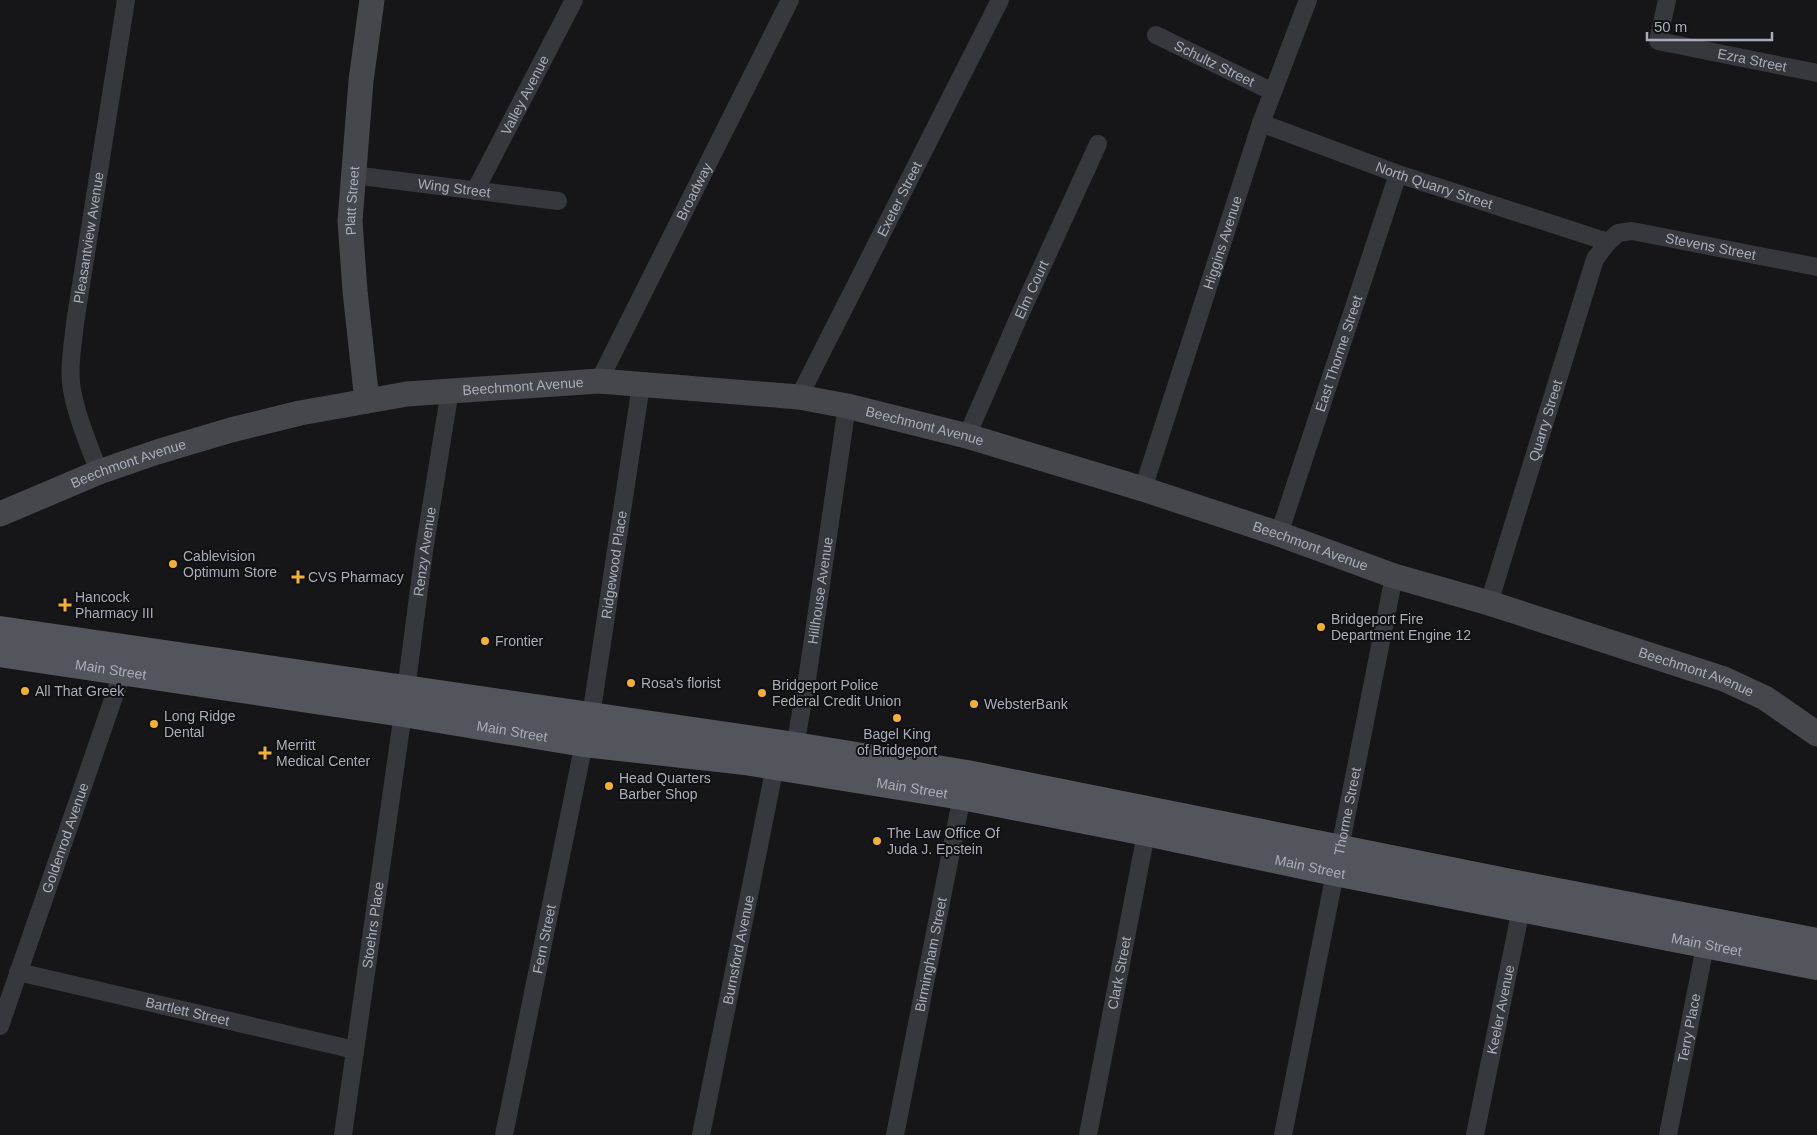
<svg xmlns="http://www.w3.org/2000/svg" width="1817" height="1135" viewBox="0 0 1817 1135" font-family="Helvetica,sans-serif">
  <rect width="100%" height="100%" fill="#161618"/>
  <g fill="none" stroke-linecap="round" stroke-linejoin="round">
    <g stroke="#37383d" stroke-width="18">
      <path id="s1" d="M 1667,0 L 1658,41 L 1817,73"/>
      <path id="s2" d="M 1156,35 L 1273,92"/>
      <path id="s3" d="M 1261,123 L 1398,174 L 1608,242"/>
      <path id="s4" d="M 353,175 L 558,201"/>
      <path id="s5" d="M 475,191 L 574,0"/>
      <path id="s6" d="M 599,381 L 790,0"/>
      <path id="s7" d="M 799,397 L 1000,0"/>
      <path id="s8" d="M 967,436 L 1017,321 L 1098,144"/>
      <path id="s9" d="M 99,472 C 89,445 77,418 72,390 C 68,368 73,345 75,323 L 126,0"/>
      <path id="s10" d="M 1143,489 L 1261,123 L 1308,0"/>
      <path id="s11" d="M 1279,534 L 1398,174"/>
      <path id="s12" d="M 1489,603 L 1595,259 L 1608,242 L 1618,233 L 1632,231 L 1817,267"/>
      <path id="s13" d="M 18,972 L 355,1050"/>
      <path id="s14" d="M 0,1026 L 126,662"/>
      <path id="s15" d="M 343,1135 L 403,713 L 424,551 L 450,390"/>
      <path id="s16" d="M 504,1135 L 584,743 L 591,716 L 641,385"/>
      <path id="s17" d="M 701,1135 L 775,766 L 795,746 L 808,673 L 847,406"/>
      <path id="s18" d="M 895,1135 L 964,786"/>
      <path id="s19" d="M 1088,1135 L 1148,823"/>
      <path id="s20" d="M 1283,1135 L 1394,576"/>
      <path id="s21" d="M 1475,1135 L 1523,899"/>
      <path id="s22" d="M 1668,1135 L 1707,936"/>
    </g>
    <g stroke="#45474d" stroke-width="25">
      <path id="s23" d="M 367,401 L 355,291 L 350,221 L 361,81 L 372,0"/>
      <path id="s24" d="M 0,514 L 99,472 L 157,452 L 231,430 L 300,413 L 407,394 L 599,381 L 799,397 L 847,406 L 967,436 L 1143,489 L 1279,534 L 1394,576 L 1489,603 L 1724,679 L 1765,698 L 1817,734"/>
    </g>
    <g stroke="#53555c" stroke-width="28">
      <path d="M 0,630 L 795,746 L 967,774 L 1526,886 L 1817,942"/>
      <path id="s25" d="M 0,653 L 403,713 L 584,743 L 745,761 L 962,796 L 1146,832 L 1335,872 L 1817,966"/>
    </g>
  </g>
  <g fill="#f2b134" stroke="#111113" stroke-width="2">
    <circle cx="173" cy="564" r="5"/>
    <path d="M295.5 569.5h5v5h5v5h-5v5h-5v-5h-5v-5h5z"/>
    <path d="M62.5 597.5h5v5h5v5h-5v5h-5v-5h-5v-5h5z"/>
    <circle cx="1321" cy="627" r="5"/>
    <circle cx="485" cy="641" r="5"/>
    <circle cx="631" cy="683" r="5"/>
    <circle cx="25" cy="691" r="5"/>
    <circle cx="762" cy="693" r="5"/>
    <circle cx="974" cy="704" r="5"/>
    <circle cx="897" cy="718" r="5"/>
    <circle cx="154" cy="724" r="5"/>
    <path d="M262.5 745.5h5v5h5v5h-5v5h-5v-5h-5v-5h5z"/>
    <circle cx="609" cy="786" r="5"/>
    <circle cx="877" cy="841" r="5"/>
  </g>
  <g text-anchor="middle" stroke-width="4" stroke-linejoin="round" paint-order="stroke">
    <g font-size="14" fill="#a8adb8" stroke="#111113">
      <text dy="5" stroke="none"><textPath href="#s1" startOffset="138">Ezra Street</textPath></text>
      <text dy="5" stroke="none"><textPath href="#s2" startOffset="65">Schultz Street</textPath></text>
      <text dy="5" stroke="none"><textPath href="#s5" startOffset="108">Valley Avenue</textPath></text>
      <text dy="5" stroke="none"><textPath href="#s3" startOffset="184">North Quarry Street</textPath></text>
      <text dy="5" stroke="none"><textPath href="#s4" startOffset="102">Wing Street</textPath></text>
      <text dy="5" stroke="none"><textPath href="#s6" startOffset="212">Broadway</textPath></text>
      <text dy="5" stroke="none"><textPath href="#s7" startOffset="222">Exeter Street</textPath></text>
      <text dy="5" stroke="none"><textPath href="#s23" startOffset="201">Platt Street</textPath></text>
      <text dy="5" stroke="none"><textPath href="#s9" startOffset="240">Pleasantview Avenue</textPath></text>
      <text dy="5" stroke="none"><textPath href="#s10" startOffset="259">Higgins Avenue</textPath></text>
      <text dy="5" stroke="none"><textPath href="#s12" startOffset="489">Stevens Street</textPath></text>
      <text dy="5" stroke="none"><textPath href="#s8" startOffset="160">Elm Court</textPath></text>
      <text dy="5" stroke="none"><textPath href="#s11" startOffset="190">East Thorme Street</textPath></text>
      <text dy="5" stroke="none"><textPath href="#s24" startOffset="542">Beechmont Avenue</textPath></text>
      <text dy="5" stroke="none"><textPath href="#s12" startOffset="191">Quarry Street</textPath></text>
      <text dy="5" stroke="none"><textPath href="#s24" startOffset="948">Beechmont Avenue</textPath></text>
      <text dy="5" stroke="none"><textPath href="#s24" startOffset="138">Beechmont Avenue</textPath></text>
      <text dy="5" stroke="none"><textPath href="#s24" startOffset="1352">Beechmont Avenue</textPath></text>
      <text dy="5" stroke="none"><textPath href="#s15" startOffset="589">Renzy Avenue</textPath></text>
      <text dy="5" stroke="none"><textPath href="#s16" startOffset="581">Ridgewood Place</textPath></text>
      <text dy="5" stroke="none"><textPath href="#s17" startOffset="562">Hillhouse Avenue</textPath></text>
      <text dy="5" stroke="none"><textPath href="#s25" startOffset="112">Main Street</textPath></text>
      <text dy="5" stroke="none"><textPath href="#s24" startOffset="1758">Beechmont Avenue</textPath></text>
      <text dy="5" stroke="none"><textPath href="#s25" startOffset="518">Main Street</textPath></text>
      <text dy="5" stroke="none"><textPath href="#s25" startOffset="922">Main Street</textPath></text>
      <text dy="5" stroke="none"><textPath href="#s20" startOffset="330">Thorme Street</textPath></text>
      <text dy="5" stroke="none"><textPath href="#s14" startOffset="199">Goldenrod Avenue</textPath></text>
      <text dy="5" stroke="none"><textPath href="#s25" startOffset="1328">Main Street</textPath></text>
      <text dy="5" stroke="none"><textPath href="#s15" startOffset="212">Stoehrs Place</textPath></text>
      <text dy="5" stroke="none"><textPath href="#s16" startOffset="200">Fern Street</textPath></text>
      <text dy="5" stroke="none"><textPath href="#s25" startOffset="1732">Main Street</textPath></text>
      <text dy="5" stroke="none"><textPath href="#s17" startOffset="189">Burnsford Avenue</textPath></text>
      <text dy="5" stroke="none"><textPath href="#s18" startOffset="184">Birmingham Street</textPath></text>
      <text dy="5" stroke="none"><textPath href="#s19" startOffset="165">Clark Street</textPath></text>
      <text dy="5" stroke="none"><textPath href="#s13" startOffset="174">Bartlett Street</textPath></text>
      <text dy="5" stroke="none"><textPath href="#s21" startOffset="128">Keeler Avenue</textPath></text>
      <text dy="5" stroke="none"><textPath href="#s22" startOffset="109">Terry Place</textPath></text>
    </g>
    <g font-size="14" fill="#a8adb8" stroke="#111113" text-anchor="start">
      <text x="183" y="561">Cablevision<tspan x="183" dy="16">Optimum Store</tspan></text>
      <text x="308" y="582">CVS Pharmacy</text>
      <text x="75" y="602">Hancock<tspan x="75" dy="16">Pharmacy III</tspan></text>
      <text x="1331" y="624">Bridgeport Fire<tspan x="1331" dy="16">Department Engine 12</tspan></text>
      <text x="495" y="646">Frontier</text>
      <text x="641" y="688">Rosa's florist</text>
      <text x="772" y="690">Bridgeport Police<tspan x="772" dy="16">Federal Credit Union</tspan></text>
      <text x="35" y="696">All That Greek</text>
      <text x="984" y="709">WebsterBank</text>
      <text x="164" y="721">Long Ridge<tspan x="164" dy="16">Dental</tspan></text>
      <text x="897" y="739" text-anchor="middle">Bagel King<tspan x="897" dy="16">of Bridgeport</tspan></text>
      <text x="276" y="750">Merritt<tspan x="276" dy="16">Medical Center</tspan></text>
      <text x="619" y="783">Head Quarters<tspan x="619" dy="16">Barber Shop</tspan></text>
      <text x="887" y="838">The Law Office Of<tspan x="887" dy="16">Juda J. Epstein</tspan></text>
    </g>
  </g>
  <path d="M1647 32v8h125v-8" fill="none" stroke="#a8adb8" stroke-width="2.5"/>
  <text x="1654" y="32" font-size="15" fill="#a8adb8" stroke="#111113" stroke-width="4" paint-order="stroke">50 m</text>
</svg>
